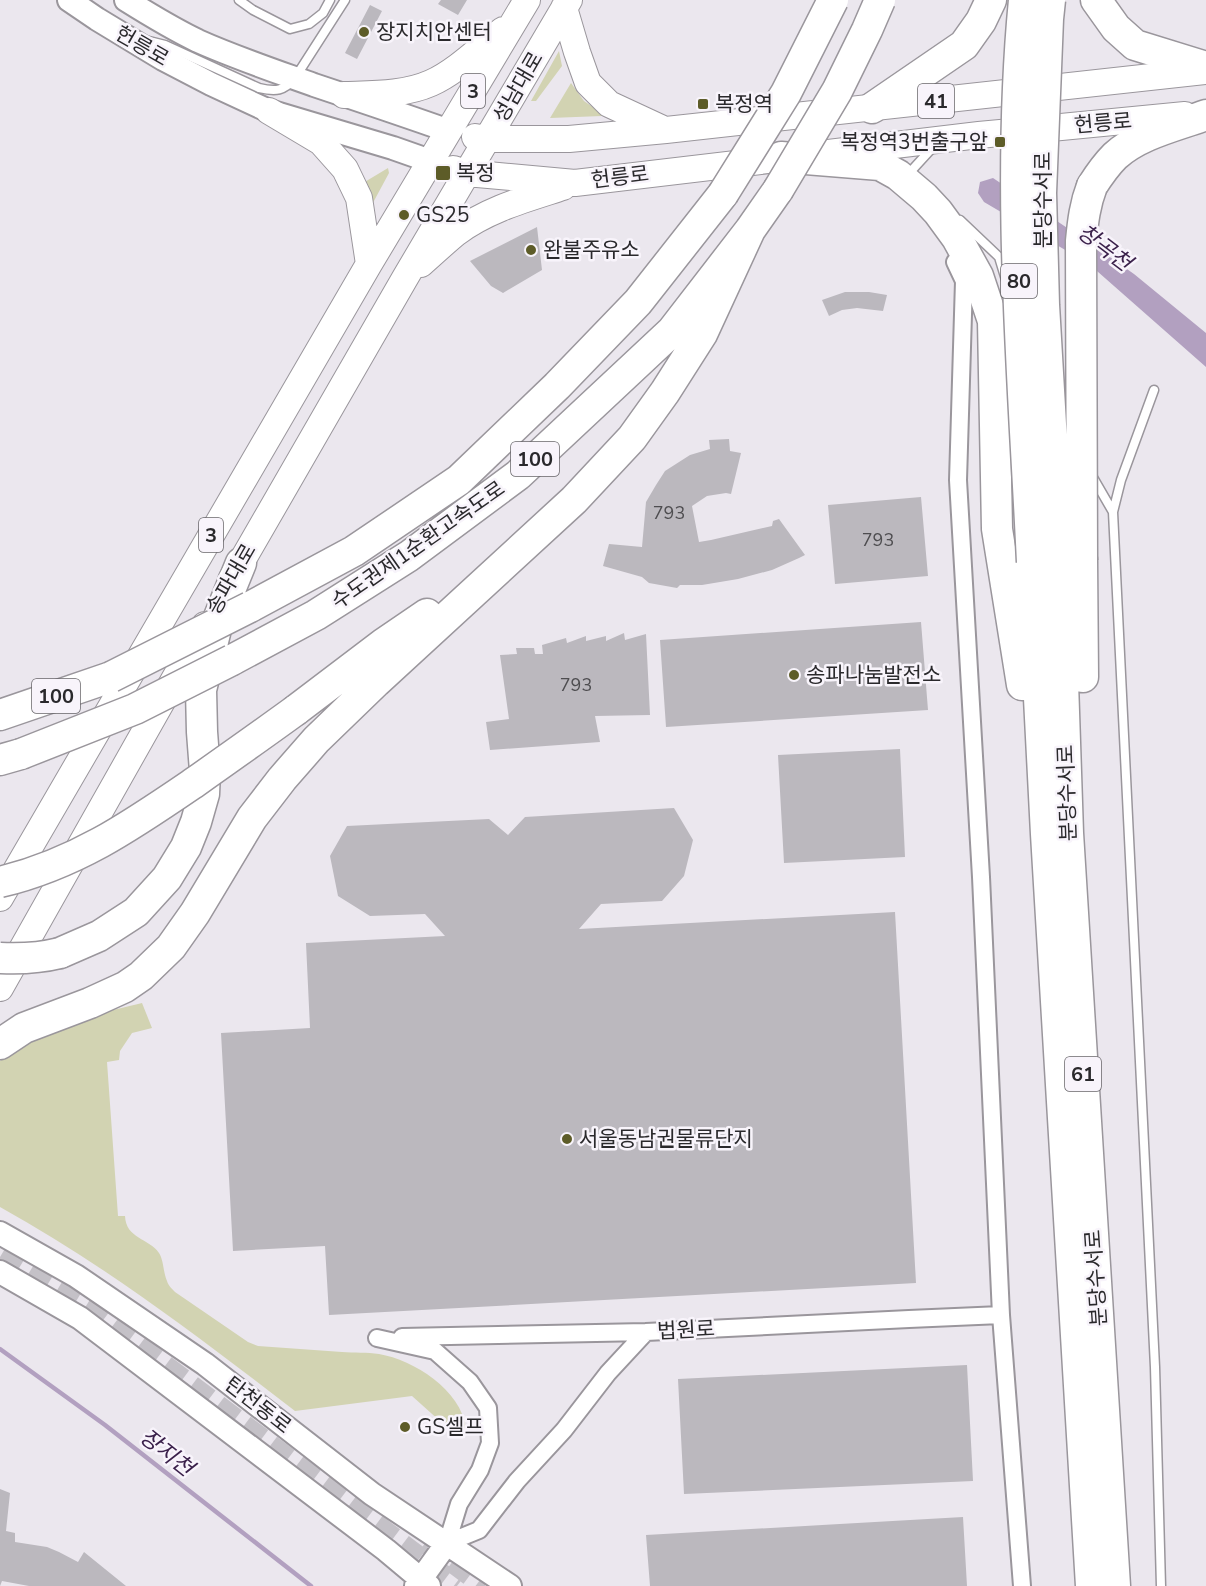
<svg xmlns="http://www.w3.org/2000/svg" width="1206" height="1586" viewBox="0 0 1206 1586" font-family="'Nunito Sans','Noto Sans KR',sans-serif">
  <rect width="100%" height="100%" fill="#ebe7ee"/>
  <path fill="#d2d3b2" d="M 559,51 L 562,66 L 536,101 L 531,101 Z
    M 571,83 L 584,101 L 603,114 L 602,116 L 550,118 Z
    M 388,168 L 389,173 L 368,212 L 358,186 Z
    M 142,1003 L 152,1028 L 132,1033 L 120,1051 L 119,1060 L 107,1062 L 118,1216 L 125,1216 C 126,1239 149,1238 159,1253 C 164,1261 163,1272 167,1281 C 168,1285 172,1289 175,1292 L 248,1342 L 258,1346 C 286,1348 314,1350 342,1352 C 354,1353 367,1352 379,1354 C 414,1360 461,1390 466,1428 L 451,1431 L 412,1396 L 295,1411 C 200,1338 105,1265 0,1207 L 0,1061 C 22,1028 104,1013 142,1003 Z"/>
  <path fill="#b2a0c0" d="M 993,178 L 1094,246 L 1134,274 L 1206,333 L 1206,367 L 1089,264 L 984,202 L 978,193 L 980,182 Z"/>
  <path fill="#ebe7ee" d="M 814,0 L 830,0 L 894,48 L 899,54 L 891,71 L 878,73 L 868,72 L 810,9 Z"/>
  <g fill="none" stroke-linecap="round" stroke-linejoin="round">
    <path stroke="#b2a0c0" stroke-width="4.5" d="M 0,1349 L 105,1425 L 311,1586"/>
  </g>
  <path fill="#bbb8be" d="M 441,0 L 467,0 L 458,15 L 438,4 Z
    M 370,5 L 382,11 L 357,59 L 345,53 Z
    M 537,227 L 542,270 L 503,293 L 491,286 L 470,261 Z
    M 845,292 L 869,292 L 887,295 L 883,311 L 857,308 L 842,310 L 829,316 L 822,300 Z
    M 729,439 L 730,451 L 741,453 L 731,494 L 726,493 L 707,496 L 692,506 L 699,542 L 711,540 L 772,526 L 773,521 L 779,519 L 805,555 L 799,558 L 772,570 L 738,579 L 702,585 L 680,585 L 677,588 L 649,583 L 642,577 L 603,566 L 609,544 L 642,547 L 646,502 L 656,485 L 665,471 L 690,455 L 710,449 L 709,440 Z
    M 921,497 L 928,576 L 835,584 L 828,505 Z
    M 921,622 L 928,710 L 666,727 L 660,640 Z
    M 624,633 L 625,640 L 646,634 L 650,715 L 595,716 L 600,742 L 490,750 L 486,722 L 509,719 L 500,655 L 517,654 L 516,648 L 534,648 L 535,654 L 543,654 L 542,645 L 566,638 L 567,643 L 586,636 L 586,641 L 606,636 L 606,641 Z
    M 900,749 L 905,857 L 784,863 L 778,755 Z
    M 674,808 L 693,840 L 684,876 L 662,901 L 601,904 L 579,929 L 895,912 L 916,1283 L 329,1315 L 325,1246 L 233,1251 L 221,1033 L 310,1028 L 306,943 L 445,936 L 425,914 L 370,916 L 338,896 L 330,856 L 347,826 L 489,819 L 508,835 L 525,817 Z
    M 967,1365 L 973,1481 L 684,1494 L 678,1379 Z
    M 0,1489 L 10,1493 L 6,1531 L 15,1533 L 15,1542 L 47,1547 L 59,1552 L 78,1562 L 84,1552 L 126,1586 L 29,1586 L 2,1581 L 0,1586 Z
    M 963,1517 L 967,1586 L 650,1586 L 646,1535 Z"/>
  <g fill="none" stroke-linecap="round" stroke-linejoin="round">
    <path stroke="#c4c1c7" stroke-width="22" stroke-dasharray="22 11" stroke-linecap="butt" d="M 0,1257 L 101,1318 L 457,1586
      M 426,1542 L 485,1586"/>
    <g stroke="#9a969c" stroke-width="11">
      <path id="lane" d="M 239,0 L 253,10 L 290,29 L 309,24 L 323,13 L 330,0
        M 145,40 L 165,45 L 259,88 C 276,92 284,91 295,78 L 345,0
        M 912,170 L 934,146
        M 960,220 L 999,257 L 1006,280
        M 1091,474 L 1113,512 L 1155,1367 L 1161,1586
        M 1113,512 L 1121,480 L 1154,390"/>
    </g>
    <g stroke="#9a969c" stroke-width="20">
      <path id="street" d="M 955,262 L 964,281 L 958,480 L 981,877 L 1001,1315 L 1022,1586
        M 402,1337 L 646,1332
        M 377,1338 L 435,1351 L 470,1382 L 488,1408 L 490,1443 L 480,1470 L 459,1504 L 447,1543
        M 447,1543 L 479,1530 L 517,1481 L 564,1430 L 608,1373 L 646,1332 L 909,1319 L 1001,1315"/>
    </g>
    <g stroke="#9a969c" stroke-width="26">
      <path id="secondary" d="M 69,0 L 97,19 L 163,59 L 211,84 L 269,111 L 393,148 L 430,161
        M 126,0 C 150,15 173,29 198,41 C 236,58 275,71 314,85 C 359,100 404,115 449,131
        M 0,1233 L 76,1276 L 205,1364 L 372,1494 L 510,1586
        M 0,1272 L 80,1318 L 386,1550 L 429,1586
        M 416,1586 L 447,1543"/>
    </g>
    <g stroke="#9a969c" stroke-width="28">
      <path id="primary" d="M 564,8 L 577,52 L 588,83 L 609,104 L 665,130
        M 344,95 C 373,94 404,95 431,83 C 456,72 481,47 503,30
        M 269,111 L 321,142 L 345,169 L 359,198 L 369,264
        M 475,137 L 487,139 L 569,139 L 666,130 L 1206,71
        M 453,169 L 466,173 L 575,183 L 979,135 L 1185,115
        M 421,264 C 432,254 444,243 456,233 C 488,209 526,199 563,187
        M 231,580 L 405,278 L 569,0
        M 0,898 L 369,264 L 527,0
        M 0,988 L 205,625"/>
    </g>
    <g stroke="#9a969c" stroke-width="33">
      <path id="highway" d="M 1096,0 L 1116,28 L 1135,45 L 1206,67
        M 872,108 L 964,45 L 981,21 L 991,0
        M 781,157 L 880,165 L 898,175 L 924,197 L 938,212 L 957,238 L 978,276 L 993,321 L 997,529 L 1022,685
        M 1092,186 C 1099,175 1106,165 1115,156 C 1139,134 1176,126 1206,115
        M 1082,560 L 1083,677
        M 1059,561 L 1068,833 L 1115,1586
        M 1032,562 L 1046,834 L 1091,1586
        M 250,607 L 354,551 L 459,480 L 557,386 L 638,302 L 723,194
        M 232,660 L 316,615 L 409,556 L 518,475 L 672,331 L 750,230 L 778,190
        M 296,710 L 383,644 L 427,614
        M 0,715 L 111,677
        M 0,760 L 21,754
        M 60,953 L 99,936 L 136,912 L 167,878 L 186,847 L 196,822 L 204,794 L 205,771 L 202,732 L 201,690 L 219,617 L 241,563
        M 0,1044 L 24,1028 L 90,1003 L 125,987 L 141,976 L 171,947 L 195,913 L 252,818 L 282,779 L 316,740 L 376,682 L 574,500 L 632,438 L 665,392 L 702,334 L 750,230"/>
    </g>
    <use href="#lane" stroke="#fff" stroke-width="8"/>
    <use href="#street" stroke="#fff" stroke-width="16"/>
    <use href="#secondary" stroke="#fff" stroke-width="22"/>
    <use href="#primary" stroke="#fff" stroke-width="26"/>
    <use href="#highway" stroke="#fff" stroke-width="30"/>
    <g stroke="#9a969c" stroke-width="33" stroke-linecap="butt">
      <path id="highway-bridge" d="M 1024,0 C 1006,186 1023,375 1032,562
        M 1050,0 L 1048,19 L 1041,193 L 1044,305 L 1059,561
        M 778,190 L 837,91 L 867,30 L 880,0
        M 723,194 L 786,93 L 833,0
        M 1082,560 L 1081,241 C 1083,221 1085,204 1092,186
        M 111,677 L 250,607
        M 21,754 L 135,709 L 232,660
        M 0,882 C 76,864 132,825 195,782 C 229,758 263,734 296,710
        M 0,958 C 20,959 40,958 60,953"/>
    </g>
    <use href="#highway-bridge" stroke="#fff" stroke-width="30"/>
  </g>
  <g fill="#5d5c28" stroke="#f8f4fb" stroke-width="2">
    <circle cx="364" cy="32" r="6"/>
    <rect x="697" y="98" width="12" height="12" rx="3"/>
    <rect x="994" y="136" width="12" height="12" rx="3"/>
    <rect x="435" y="165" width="16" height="16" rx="3"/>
    <circle cx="404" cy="215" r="6"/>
    <circle cx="531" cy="250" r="6"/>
    <circle cx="794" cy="675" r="6"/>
    <circle cx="567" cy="1139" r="6"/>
    <circle cx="405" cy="1427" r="6"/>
  </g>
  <g text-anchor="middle" stroke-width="5" stroke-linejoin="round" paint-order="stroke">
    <g font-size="18" fill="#4e4d50">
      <text x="669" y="519">793</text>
      <text x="878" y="546">793</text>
      <text x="576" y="691">793</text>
    </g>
    <g fill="#f8f4fb" stroke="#68666a" stroke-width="1.5">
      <rect x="461" y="74" width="24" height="34" rx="4.5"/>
      <rect x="918" y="84" width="36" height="34" rx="4.5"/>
      <rect x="1001" y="264" width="36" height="34" rx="4.5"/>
      <rect x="511" y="442" width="48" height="34" rx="4.5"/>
      <rect x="199" y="518" width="24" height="34" rx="4.5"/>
      <rect x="32" y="679" width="48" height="34" rx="4.5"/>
      <rect x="1065" y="1057" width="36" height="34" rx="4.5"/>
    </g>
    <g font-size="20" font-weight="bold" fill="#2a292c">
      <text x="473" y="98">3</text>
      <text x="936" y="108">41</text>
      <text x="1019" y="288">80</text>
      <text x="535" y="466">100</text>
      <text x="211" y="542">3</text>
      <text x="56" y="703">100</text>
      <text x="1083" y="1081">61</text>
    </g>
    <g font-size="21" fill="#2a292c" stroke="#f8f4fb" text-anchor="start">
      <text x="376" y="39">장지치안센터</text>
      <text x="715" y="111">복정역</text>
      <text x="988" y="149" text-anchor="end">복정역3번출구앞</text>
      <text x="456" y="180">복정</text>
      <text x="416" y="222">GS25</text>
      <text x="543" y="257">완불주유소</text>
      <text x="806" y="682">송파나눔발전소</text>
      <text x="579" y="1146">서울동남권물류단지</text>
      <text x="417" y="1434">GS셀프</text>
    </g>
    <g font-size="21" fill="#2a292c" stroke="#f8f4fb">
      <text transform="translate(142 46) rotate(30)" y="7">헌릉로</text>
      <text transform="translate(518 87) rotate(-60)" y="7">성남대로</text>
      <text transform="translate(1103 123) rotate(-5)" y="7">헌릉로</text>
      <text transform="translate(620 177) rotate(-7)" y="7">헌릉로</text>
      <text transform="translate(1043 200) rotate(-90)" y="7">분당수서로</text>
      <text transform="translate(418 545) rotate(-35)" y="7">수도권제1순환고속도로</text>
      <text transform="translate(231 579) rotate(-60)" y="7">송파대로</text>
      <text transform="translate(1067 793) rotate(-92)" y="7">분당수서로</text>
      <text transform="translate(1096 1278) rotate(-94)" y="7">분당수서로</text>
      <text transform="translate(686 1330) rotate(-3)" y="7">법원로</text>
      <text transform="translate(258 1405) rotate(38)" y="7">탄천동로</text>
    </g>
    <g font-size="22" font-style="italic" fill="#3b214b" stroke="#f8f4fb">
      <text transform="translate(1105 247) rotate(37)" y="8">창곡천</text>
      <text transform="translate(167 1452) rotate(38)" y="8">장지천</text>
    </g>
  </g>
</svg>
